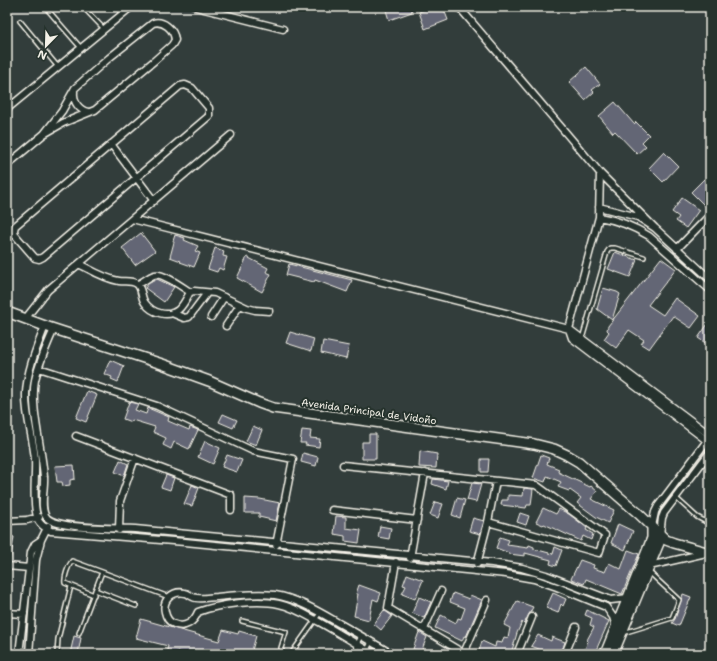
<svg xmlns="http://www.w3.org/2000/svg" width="717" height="661" viewBox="0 0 717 661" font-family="'Shantell Sans',sans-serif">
  <rect width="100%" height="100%" fill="#323d3b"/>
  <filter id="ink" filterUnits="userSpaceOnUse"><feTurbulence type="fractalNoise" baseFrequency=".025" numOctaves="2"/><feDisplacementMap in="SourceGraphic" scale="8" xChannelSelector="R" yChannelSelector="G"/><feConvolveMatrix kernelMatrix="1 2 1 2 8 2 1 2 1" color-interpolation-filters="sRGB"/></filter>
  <g filter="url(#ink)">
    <path fill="#636674" stroke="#f4f1e8" d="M 385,7 L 411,7 L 412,12 L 389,20 Z
      M 433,7 L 443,7 L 448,20 L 425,29 L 419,12 Z
      M 586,67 L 600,84 L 592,90 L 594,92 L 585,100 L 569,82 Z
      M 615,102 L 634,124 L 636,122 L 649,135 L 642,142 L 646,146 L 637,154 L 615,131 L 613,133 L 599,116 Z
      M 664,152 L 678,166 L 663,182 L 649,168 Z
      M 704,179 L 710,185 L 710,201 L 705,206 L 691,192 Z
      M 682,198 L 699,210 L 686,228 L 676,221 L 679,217 L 672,212 Z
      M 141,233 L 155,251 L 135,265 L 122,248 Z
      M 175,235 L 185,238 L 184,240 L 198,246 L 195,251 L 200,253 L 194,267 L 180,262 L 181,261 L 170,257 L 174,242 L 173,241 Z
      M 215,248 L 224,251 L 223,256 L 227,257 L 223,270 L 219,268 L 217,272 L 208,269 Z
      M 615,252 L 637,260 L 630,277 L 608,269 Z
      M 247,257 L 268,268 L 266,272 L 271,274 L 262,292 L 237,278 Z
      M 661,258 L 676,269 L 648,305 L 663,315 L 675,298 L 700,316 L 691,328 L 673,316 L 649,349 L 641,344 L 644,340 L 629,330 L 616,348 L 604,339 L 609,332 L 607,330 L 608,326 Z
      M 289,264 L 352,280 L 347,292 L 315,280 L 314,282 L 286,275 Z
      M 157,279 L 174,287 L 164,302 L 145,288 L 148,284 Z
      M 603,288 L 617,292 L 620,294 L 612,320 L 597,309 Z
      M 710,321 L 710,346 L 698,338 Z
      M 290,332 L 314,339 L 311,351 L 286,343 Z
      M 323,341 L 349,346 L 346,359 L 321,353 Z
      M 110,360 L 124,366 L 118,382 L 111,379 L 112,377 L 104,374 Z
      M 87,391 L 97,395 L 86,422 L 76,418 Z
      M 129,402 L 138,404 L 135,410 L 146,414 L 148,408 L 169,417 L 168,421 L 189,430 L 190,427 L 198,430 L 189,449 L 174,442 L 171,449 L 163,445 L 166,438 L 153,432 L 155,427 L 132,420 L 131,422 L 123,419 Z
      M 223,414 L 237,420 L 233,428 L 219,422 Z
      M 253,426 L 262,430 L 256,445 L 246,441 Z
      M 302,430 L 311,431 L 310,438 L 320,439 L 319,447 L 305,445 L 306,443 L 300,443 Z
      M 369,434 L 376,434 L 376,459 L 362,459 L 362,442 L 369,442 Z
      M 205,441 L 220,448 L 213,464 L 198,457 Z
      M 420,451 L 437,454 L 436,468 L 419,467 Z
      M 303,453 L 318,457 L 316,466 L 301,462 Z
      M 227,455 L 242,460 L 237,472 L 222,467 Z
      M 541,455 L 549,458 L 547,464 L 559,469 L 558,472 L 590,487 L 591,486 L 597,491 L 591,499 L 614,510 L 608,523 L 596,517 L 577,503 L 581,498 L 570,490 L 569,491 L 558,487 L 561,482 L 547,476 L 545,482 L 533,478 Z
      M 481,459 L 489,459 L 488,472 L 481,472 Z
      M 120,460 L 128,464 L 124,476 L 115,472 Z
      M 74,465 L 75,479 L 70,480 L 70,485 L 63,486 L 62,482 L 57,482 L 55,466 Z
      M 166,475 L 174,478 L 170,490 L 161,487 Z
      M 433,479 L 448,481 L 446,489 L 432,484 Z
      M 472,483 L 481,484 L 476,502 L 467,500 Z
      M 192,485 L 199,488 L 192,506 L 184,504 Z
      M 524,488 L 533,489 L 531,505 L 527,505 L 526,508 L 501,505 L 502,500 L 508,500 L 508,495 L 523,496 Z
      M 245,498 L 260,499 L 280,503 L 276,521 L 259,517 L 259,513 L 245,513 Z
      M 457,498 L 465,500 L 460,518 L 452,515 Z
      M 435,502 L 443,504 L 438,518 L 430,515 Z
      M 543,508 L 556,514 L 559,509 L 569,514 L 587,528 L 586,530 L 593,534 L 591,540 L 583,536 L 581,541 L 544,524 L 543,525 L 536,522 Z
      M 520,513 L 529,516 L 526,525 L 517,522 Z
      M 336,516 L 346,517 L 346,528 L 361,530 L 359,543 L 345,541 L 345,536 L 334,534 Z
      M 473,518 L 484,521 L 480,534 L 469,531 Z
      M 618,524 L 633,531 L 625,550 L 611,543 Z
      M 380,526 L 391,528 L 389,539 L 378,537 Z
      M 7,535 L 14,537 L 10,561 L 7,561 Z
      M 500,537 L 509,540 L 507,545 L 528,548 L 529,545 L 534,547 L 534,549 L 553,554 L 555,547 L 562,550 L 556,566 L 550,564 L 551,560 L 525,553 L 525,556 L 509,554 L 509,553 L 496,548 Z
      M 628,550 L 639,554 L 622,594 L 586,579 L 584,584 L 571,579 L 580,560 L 594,565 L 593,568 L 605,572 L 609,563 L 621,569 Z
      M 407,574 L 423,580 L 415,599 L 402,594 L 406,586 L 403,585 Z
      M 359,585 L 381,593 L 378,601 L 373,599 L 369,620 L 354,616 L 358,594 L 356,594 Z
      M 453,593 L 469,599 L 470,595 L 482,600 L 466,637 L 464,636 L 462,641 L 435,628 L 441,615 L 456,623 L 458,618 L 461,619 L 465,608 L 450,602 Z
      M 553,593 L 566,599 L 563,606 L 561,604 L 558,613 L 546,608 Z
      M 683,594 L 691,597 L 679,626 L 672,623 L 675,619 Z
      M 419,597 L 431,602 L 424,618 L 412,613 Z
      M 517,601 L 533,607 L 524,624 L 522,622 L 517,633 L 511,654 L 486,654 L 479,651 L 482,641 L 495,647 L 496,642 L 502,643 L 504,637 L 508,638 L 510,628 L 504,625 Z
      M 384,610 L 392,616 L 381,630 L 374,624 Z
      M 587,610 L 609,621 L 597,648 L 599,648 L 596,654 L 590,654 L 584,652 L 588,641 L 587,640 L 594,627 L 590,625 L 592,618 L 585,615 Z
      M 141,619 L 219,641 L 223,630 L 238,634 L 239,631 L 256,636 L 251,654 L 187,654 L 177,651 L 176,654 L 166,654 L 168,646 L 136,638 Z
      M 419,632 L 427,637 L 421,652 L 413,649 Z
      M 538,635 L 551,641 L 552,637 L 565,642 L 561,654 L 552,654 L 531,646 Z
      M 74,636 L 81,638 L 78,654 L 70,654 Z"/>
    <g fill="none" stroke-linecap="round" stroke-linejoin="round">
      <g stroke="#f4f1e8" stroke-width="6">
        <path id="service" d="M 83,7 L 104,29
          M 47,9 L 81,48
          M 20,21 L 58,67
          M 7,96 L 13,104
          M 582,339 L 607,252 L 610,248 L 615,248 L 644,257
          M 675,497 L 697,517 L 710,524
          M 95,590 L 136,606
          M 94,595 L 65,583 C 64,577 68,566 72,561 L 102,572
          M 242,621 L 286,632 L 281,648 L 283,654
          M 79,633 L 102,572 L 169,597
          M 623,633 L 672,618 L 679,600 L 649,572
          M 57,654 L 58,639 L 71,586
          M 291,654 L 320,613
          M 356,654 L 357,644 L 361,636
          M 366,654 L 367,650 L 371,642"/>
      </g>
      <g stroke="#f4f1e8" stroke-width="9">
        <path id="minor" d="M 196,7 L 283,29
          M 459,7 L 600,173 L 655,228
          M 185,85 L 192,88 L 209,108 L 209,116 L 43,257 L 39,259 L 35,258 L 15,235 L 14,230 L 15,226 L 180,86 Z
          M 74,92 C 73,102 79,110 88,112
          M 7,109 L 131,7
          M 111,144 L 154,201
          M 7,165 L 44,134 L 62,111 L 75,88 L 109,58 L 153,23 C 163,20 174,29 175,40 L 172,45 L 154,61 L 95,110 L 63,123 L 44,134
          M 600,173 L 599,217 L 569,329 L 572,338 L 710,443
          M 599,207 L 638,217 L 655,228 L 710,279
          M 599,217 C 617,220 633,226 649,236 L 710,290
          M 132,219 L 569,329 L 710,435
          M 677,249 L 710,215
          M 79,264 C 91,270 105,279 119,281 C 125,282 131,280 137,284 C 142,288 141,298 145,303 C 152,313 168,318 178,310 C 183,306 187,298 190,292
          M 138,284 C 144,282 148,277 154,275 C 162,272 182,287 190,292 L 194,291 L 215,293 L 247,308 L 255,310 L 269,311
          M 172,313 L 184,318 L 189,317 L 207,293
          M 211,317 L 224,297
          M 25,319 L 48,290 L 231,135
          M 45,326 C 37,347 27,370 26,393 C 25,415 33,437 35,459 C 36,478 32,498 37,517 C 38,523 46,529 51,531 L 185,542 L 506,574 L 534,579 L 557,587 L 606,607 L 613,617 L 616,627
          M 226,326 L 240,305
          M 54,329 C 47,345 39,363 35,380 C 30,407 42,448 44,477 C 45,487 39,510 47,518 C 58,529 117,528 135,529 C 254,540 373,551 492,563 L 522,568 L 546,575 L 611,600 L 628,598
          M 39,368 L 157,406 L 253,451 L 293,459 L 276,545
          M 76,436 L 231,495 L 231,510
          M 343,465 L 536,485 L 605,535 L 599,553 L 488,522
          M 332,510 L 417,520
          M 7,521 L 27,520 L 39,517
          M 652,526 L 655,512 L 658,506 L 709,438
          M 119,530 L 120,501 L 135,458
          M 660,535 L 662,518 L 664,513 L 710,452
          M 410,558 L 425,473
          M 396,562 L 388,608 L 465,654
          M 477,564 L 488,522 L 496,481
          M 7,566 L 29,568
          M 649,566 L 706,553
          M 7,613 L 24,614
          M 424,629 L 441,591
          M 464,653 L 487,600
          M 19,654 L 31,552 L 35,544 L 41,540
          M 29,654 L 36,560 L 41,540 L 48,526
          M 374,654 C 356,644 339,633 321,623 C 308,616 294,607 279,604 C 257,599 219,604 198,612 C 194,622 185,629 174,624 C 169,622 166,617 165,612 C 162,600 173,590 185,593 C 188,593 190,596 193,597 C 199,600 210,597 217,597 C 236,595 256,593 275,595 C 299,599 321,613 342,625 C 358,634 375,644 392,654
          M 517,654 L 532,617
          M 565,654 L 576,627"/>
      </g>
      <g stroke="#f4f1e8" stroke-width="12">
        <path id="secondary" d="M 7,312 L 45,326 L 162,364 L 209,381 L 259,403 L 273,408 L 534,444 L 554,449 L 567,455 L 579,462 L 639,514 L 666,540 L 674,543 L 710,553
          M 605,654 L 647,551 L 652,538 L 652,526
          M 613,654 L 659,543 L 660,535"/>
      </g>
      <use href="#service" stroke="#26332d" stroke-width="3"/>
      <use href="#minor" stroke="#26332d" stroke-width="6"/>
      <use href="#secondary" stroke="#26332d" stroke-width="9"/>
    </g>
  </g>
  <g text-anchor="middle" stroke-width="4" stroke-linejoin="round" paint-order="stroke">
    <g font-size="10" fill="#f4f1e8" stroke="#26332d">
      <text transform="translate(369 411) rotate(8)" y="4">Avenida Principal de Vidoño</text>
    </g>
  </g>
  <rect width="717" height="661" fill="none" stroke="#26332d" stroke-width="24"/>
  <rect x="12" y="12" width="693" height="637" fill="none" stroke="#f4f1e8" stroke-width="1.5" filter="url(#ink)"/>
  <g transform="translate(46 46) rotate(203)" stroke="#26332d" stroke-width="3" paint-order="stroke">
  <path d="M0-3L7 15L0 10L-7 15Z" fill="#f4f1e8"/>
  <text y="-6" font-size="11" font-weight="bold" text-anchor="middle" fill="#f4f1e8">N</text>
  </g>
</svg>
